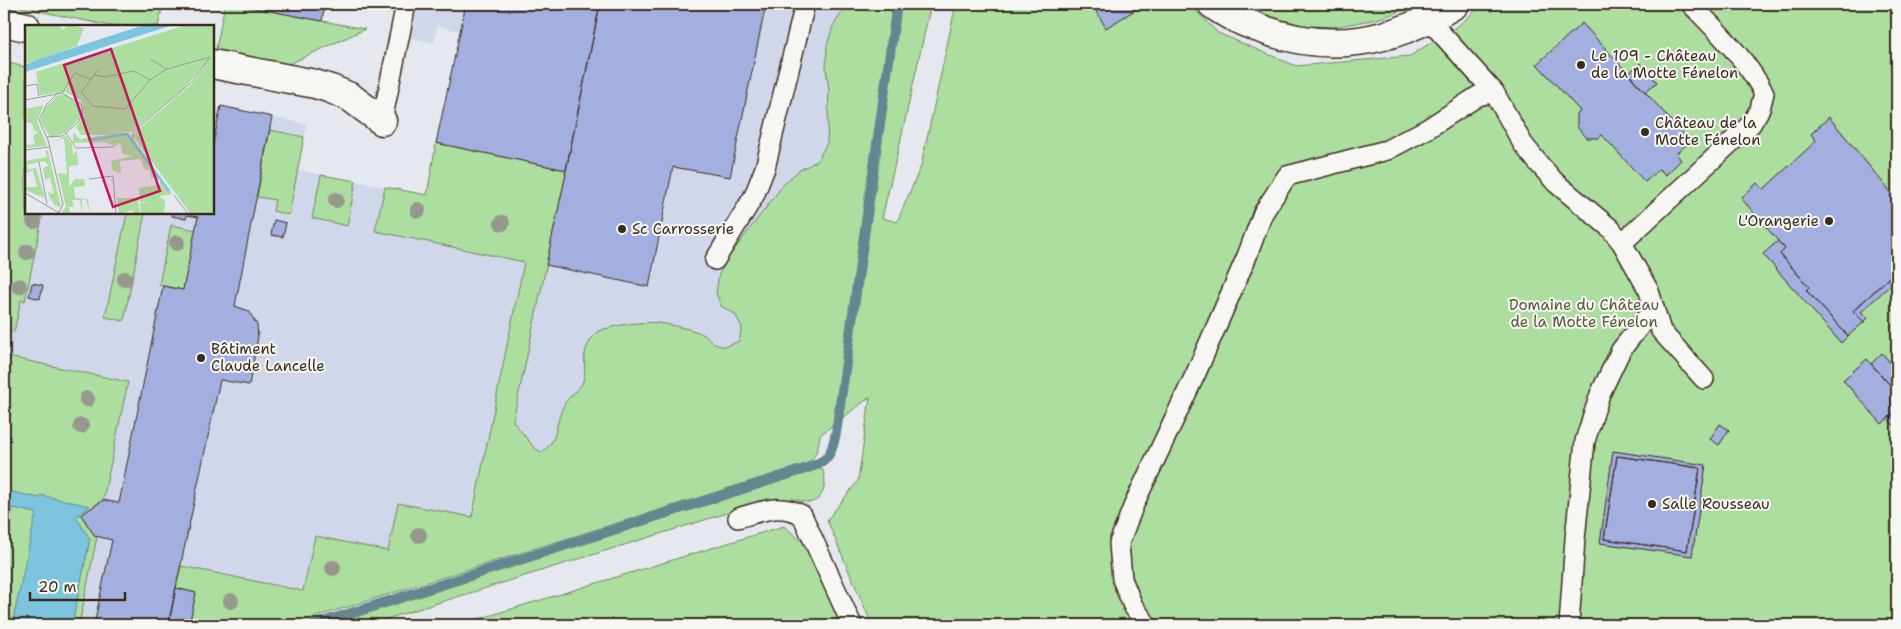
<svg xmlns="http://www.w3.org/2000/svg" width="1901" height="629" viewBox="0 0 1901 629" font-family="'Shantell Sans',sans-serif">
  <rect width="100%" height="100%" fill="#e5e8ee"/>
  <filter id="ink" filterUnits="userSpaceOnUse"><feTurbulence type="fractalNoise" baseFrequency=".02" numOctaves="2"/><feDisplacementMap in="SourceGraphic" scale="10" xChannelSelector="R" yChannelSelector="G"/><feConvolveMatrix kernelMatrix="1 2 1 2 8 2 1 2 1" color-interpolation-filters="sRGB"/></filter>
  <g filter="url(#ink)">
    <path fill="#d1d7ea" d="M 406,4 L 884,4 L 820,435 L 265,625 L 4,625 L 4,73 L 26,212 L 212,212 L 213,109 L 220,110 L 221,106 L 307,124 L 298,170 L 427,195 L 436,143 L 460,31 L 437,26 L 434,43 L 399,36 Z"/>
    <path fill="#abde9f" stroke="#73845e" d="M 5,4 L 163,4 L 158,26 L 111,26 Z
      M 225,4 L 234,4 L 365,29 L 287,65 L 216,49 Z
      M 848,4 L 931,4 L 902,134 L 882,218 L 897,222 L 921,166 L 956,4 L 1189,4 L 1218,33 L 1296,66 L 1410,56 L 1459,25 L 1483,4 L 1897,4 L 1897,625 L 872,625 L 827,520 L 858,481 L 870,397 L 820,435 C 818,448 817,457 806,464 L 290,625 L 189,625 L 196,593 L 176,588 L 181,566 L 303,591 L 315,536 L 388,551 L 398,503 L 472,517 L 524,262 L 375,231 L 385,187 L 427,195 L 436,143 L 566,170 L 566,174 L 513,421 L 535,449 L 542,452 C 559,441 555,421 564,405 C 569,395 579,391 583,381 C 587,370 582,357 587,347 C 589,341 594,336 598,331 C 616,325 640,321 659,323 C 672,325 686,328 698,332 C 716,339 714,354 739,341 L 742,327 L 735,314 L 721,306 L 716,293 L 719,274 L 728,258 L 783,185 L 798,171 L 817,161 L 827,143 L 829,90 L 826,68 L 827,45 L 833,26 Z
      M 1242,4 L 1422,4 L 1377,19 L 1333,27 L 1292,25 L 1255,11 Z
      M 4,62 L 26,67 L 26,212 L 43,213 L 25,301 L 21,300 L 14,332 L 4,330 Z
      M 270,130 L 304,137 L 289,215 L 273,211 L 275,200 L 257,197 Z
      M 321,175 L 356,181 L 347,226 L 312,218 Z
      M 127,213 L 145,213 L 124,321 L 105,317 Z
      M 171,225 L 196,230 L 183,290 L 159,285 Z
      M 4,350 L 9,351 L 9,357 L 128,382 L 103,500 L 81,515 L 95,536 L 97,537 L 79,625 L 4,625 Z
      M 822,468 C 827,479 826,498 812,502 C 806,503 798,500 793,499 C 785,499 777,499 769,500 L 367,625 L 331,625 Z
      M 784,526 L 804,543 L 842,625 L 459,625 Z"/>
    <path fill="#7dc4de" stroke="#638691" d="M 4,490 L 39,498 L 40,495 L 90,506 L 76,517 L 90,539 L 72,625 L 12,625 L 36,513 L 13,508 L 4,553 Z"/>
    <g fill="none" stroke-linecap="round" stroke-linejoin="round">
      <path stroke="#638691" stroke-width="10" d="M 313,625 L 802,470 C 828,460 830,460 836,433 L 897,4"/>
    </g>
    <path fill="#a3afdf" stroke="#3b2a1e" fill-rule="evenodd" d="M 234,4 L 325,4 L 322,21 Z
      M 466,4 L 600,4 L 566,170 L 436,143 Z
      M 600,4 L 766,4 L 730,177 L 673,167 L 649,287 L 546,265 L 566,174 L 565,174 L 566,170 Z
      M 1092,4 L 1142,4 L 1143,5 L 1106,28 Z
      M 1582,23 L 1690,141 L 1676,154 L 1681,160 L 1666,175 L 1659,169 L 1645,182 L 1602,135 L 1598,138 L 1587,138 L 1577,127 L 1577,114 L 1580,111 L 1537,64 Z
      M 1640,63 L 1657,82 L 1645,92 L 1628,74 Z
      M 221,106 L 272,117 L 235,306 L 249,311 L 257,325 L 258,337 L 249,385 L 220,380 L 168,625 L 94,625 L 112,540 L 95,536 L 81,515 L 103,500 L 119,503 L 163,286 L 183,290 L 198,217 L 187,215 L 186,219 L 172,216 L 173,212 L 212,212 L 212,148 Z
      M 1829,117 L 1897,200 L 1897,270 L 1853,311 L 1864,322 L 1848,336 L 1806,290 L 1809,287 L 1780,254 L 1785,249 L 1741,198 L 1757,183 L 1764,189 L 1816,141 L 1811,134 Z
      M 274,220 L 286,223 L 283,237 L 271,235 Z
      M 1778,241 L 1785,249 L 1780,254 L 1809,287 L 1806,290 L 1848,336 L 1841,343 L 1763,254 Z
      M 1897,270 L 1897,279 L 1861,312 L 1868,318 L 1864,322 L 1853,311 Z
      M 32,283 L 43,285 L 40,299 L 29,296 Z
      M 1882,353 L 1897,371 L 1897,393 L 1871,364 Z
      M 1867,359 L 1897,393 L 1897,410 L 1882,424 L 1843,380 Z
      M 1897,410 L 1897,421 L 1893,425 L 1888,418 Z
      M 1720,424 L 1729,430 L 1719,445 L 1710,439 Z
      M 1613,451 L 1706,465 L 1692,556 L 1600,543 ZM 1617,456 L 1700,468 L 1687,551 L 1604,539 Z
      M 1617,456 L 1700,468 L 1687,551 L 1604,539 Z
      M 176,588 L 196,593 L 189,625 L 169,624 Z"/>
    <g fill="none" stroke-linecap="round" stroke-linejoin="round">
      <g stroke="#3b2a1e" stroke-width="22">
        <path id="service" d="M 1428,19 L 1494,92 L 1523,144 L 1539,164 L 1556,183 L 1610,228 L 1622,243 L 1649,291 L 1661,331 L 1704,379
          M 382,121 L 406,4
          M 1622,243 L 1751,124 L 1760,109 L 1764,93 C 1746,59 1718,32 1691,4
          M 715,260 L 754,196 L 765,168 L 805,4
          M 738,518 C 762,511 779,503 802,515 L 852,625
          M 1147,625 L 1133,606 L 1122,579 L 1119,543 L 1135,502 L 1196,373 L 1247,256 L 1263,213 L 1287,176 L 1387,150 L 1427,129 L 1478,96 L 1494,92
          M 1569,625 L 1575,539 L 1585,441 L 1600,394 L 1621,350 L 1654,308"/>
      </g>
      <g stroke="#3b2a1e" stroke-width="31">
        <path id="minor" d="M 1212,4 C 1226,15 1242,22 1259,28 C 1329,55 1392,43 1455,4
          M 4,22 L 26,27
          M 212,64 L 315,84 L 331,89 L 350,97 L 382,121"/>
      </g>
      <use href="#service" stroke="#f6f6f2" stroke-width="19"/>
      <use href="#minor" stroke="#f6f6f2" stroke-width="28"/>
    </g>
    <g fill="#97988d">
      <circle cx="336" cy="200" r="8"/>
      <circle cx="418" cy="210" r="8"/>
      <circle cx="34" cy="221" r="8"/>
      <circle cx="502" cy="223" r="8"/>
      <circle cx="177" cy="243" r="8"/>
      <circle cx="27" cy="252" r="8"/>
      <circle cx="125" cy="279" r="8"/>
      <circle cx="19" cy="286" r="8"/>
      <circle cx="87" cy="399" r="8"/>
      <circle cx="81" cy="426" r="8"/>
      <circle cx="419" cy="535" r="8"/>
      <circle cx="333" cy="568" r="8"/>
      <circle cx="231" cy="601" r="8"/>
    </g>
  </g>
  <g fill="#3b2a1e" stroke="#f6f6f2" stroke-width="2">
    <circle cx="1581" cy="65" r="5"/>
    <circle cx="1645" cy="132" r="5"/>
    <circle cx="1829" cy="221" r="5"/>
    <circle cx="622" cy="229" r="5"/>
    <circle cx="201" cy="358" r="5"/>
    <circle cx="1652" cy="504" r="5"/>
  </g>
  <g text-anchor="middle" stroke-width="4" stroke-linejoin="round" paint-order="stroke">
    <g font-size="15" fill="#3b2a1e" stroke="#f6f6f2" text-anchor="start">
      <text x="1591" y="61">Le 109 - Château<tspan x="1591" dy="17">de la Motte Fénelon</tspan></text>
      <text x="1655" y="128">Château de la<tspan x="1655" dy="17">Motte Fénelon</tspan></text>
      <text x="1819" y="226" text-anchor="end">L'Orangerie</text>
      <text x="632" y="234">Sc Carrosserie</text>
      <text x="211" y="354">Bâtiment<tspan x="211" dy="17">Claude Lancelle</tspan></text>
      <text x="1662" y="509">Salle Rousseau</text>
    </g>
    <g font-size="15" fill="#57573e" stroke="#f6f6f2">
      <text x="1584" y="310">Domaine du Château<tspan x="1584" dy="17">de la Motte Fénelon</tspan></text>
    </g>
  </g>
  <g transform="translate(25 25)">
    <rect width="189" height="189" fill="#e5e8ee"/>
    <path d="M 0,0 L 34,0 L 38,5 L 43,0 L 59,3 L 52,21 L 0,39 ZM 161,0 L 189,0 L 189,189 L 166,189 L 107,110 L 169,57 L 183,36 L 159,64 L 106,107 L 96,107 L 105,109 L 147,169 L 134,171 L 140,176 L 139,189 L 116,189 L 115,178 L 127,178 L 115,177 L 114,163 L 135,160 L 135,156 L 130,152 L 126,154 L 125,145 L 120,145 L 115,134 L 95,136 L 96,148 L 88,146 L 86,136 L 108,131 L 98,129 L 95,118 L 90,121 L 78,117 L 48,118 L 48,108 L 55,114 L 82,110 L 56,110 L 51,102 L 59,90 L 56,75 L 40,67 L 15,70 L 11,47 ZM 33,70 L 41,70 L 54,79 L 56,92 L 40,108 L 26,113 L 15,96 L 21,82 ZM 19,80 L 12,96 L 22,121 L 1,123 L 0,117 L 3,120 L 10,119 L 8,111 L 13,107 L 9,106 L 7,98 L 0,97 L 0,84 ZM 41,111 L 47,119 L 48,131 L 51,125 L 53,133 L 48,134 L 53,134 L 53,140 L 44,141 L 44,162 L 50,154 L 59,154 L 60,161 L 49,162 L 50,173 L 63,174 L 65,189 L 61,174 L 57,175 L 57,189 L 55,175 L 47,175 L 49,182 L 43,182 L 46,189 L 37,187 L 41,182 L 33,148 L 42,149 L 39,113 L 27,117 ZM 20,125 L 23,126 L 36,182 L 29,180 L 24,171 L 23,167 L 29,169 L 25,152 L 20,155 L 18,143 L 24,140 L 19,136 L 2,140 L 3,145 L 11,143 L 20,173 L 0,165 L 0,162 L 12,162 L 8,145 L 0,149 L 0,136 L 22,132 ZM 92,173 L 113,173 L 115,189 L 109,189 L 108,185 L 94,189 Z" fill="#abde9f"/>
    <path d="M 119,0 L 148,0 L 0,47 L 0,40 L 14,34 Z" fill="#7dc4de"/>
    <path fill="none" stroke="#7dc4de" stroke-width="2.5" d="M 65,115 L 102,109 L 144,166"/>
    <path fill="none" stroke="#a19c9b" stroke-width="1" d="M 125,34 L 142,44M 125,55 L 142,44 L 185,32M 0,61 L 12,59 L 14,71M 33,68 L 22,79 L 14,95 L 23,115 L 38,179 L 34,187M 37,68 L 50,48 L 65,54M 56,68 L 73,45M 57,68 L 68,81 L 100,84 L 125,55 L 109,46 L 80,52 L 69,50M 0,75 L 37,68 L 56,79 L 58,88 L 54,96 L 38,111 L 22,112M 41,108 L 51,123 L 89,122M 108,114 L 108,107 L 168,56 L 185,32M 0,125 L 25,122M 14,137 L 22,179M 64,154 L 88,151 L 91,189M 0,168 L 36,189M 149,170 L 163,189"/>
    <path fill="#c2185b" fill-opacity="0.15" stroke="#c2185b" stroke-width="2.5" d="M 86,24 L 135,166 L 88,182 L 39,40 Z"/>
    <rect width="189" height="189" fill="none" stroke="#3b2a1e" stroke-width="2.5"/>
  </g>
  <rect width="1901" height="629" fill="none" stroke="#f6f6f2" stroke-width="20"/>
  <rect x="10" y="10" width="1881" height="609" fill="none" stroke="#3b2a1e" stroke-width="2" filter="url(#ink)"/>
  <path d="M30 592v8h95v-8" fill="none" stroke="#3b2a1e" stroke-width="2.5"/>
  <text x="38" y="592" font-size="15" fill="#3b2a1e" stroke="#f6f6f2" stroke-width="4" paint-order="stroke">20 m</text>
</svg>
